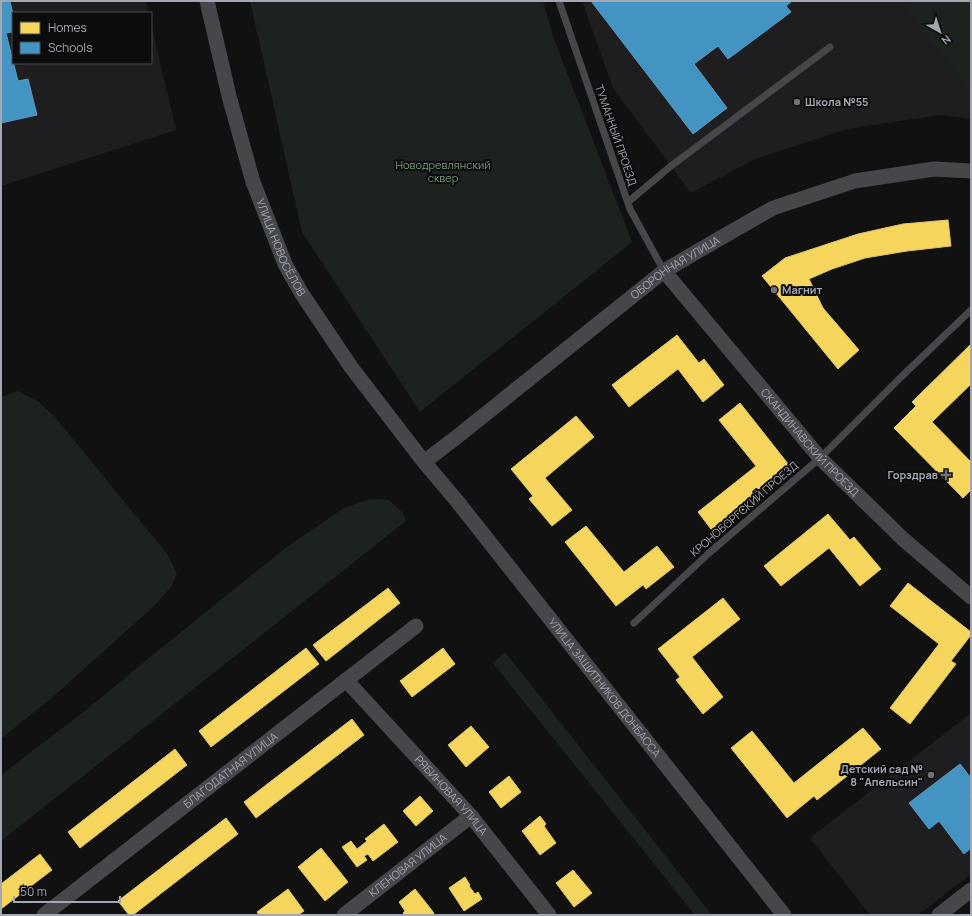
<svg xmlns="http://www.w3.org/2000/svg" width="972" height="916" viewBox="0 0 972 916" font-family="Manrope,sans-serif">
  <rect width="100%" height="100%" fill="#111112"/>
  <path fill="#1e1e20" d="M 1,1 L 146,1 L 148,13 L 13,13 L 13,63 L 151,63 L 151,24 L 176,130 L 1,186 Z
    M 582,1 L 971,1 L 971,119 L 940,115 L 847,129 L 755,159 L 691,193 L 613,88 Z
    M 971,713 L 971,874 L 918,915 L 870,915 L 810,838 Z"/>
  <path fill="#1c221d" d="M 250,1 L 543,1 L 553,36 L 632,242 L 420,412 L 302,232 Z
    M 915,1 L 971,1 L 971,92 L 906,8 Z
    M 18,391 L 39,402 L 55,417 L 168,555 L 177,574 L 171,587 L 153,607 L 55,695 L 1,739 L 1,397 Z
    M 371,499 L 389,500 L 402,512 L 406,521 L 1,841 L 1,775 L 86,710 L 160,649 L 284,549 L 344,508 Z
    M 505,652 L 712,915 L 695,915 L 493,663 Z"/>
  <path fill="#f6d55c" stroke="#ddc776" d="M 948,220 L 951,246 L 907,251 L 865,258 L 832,269 L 809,279 L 823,308 L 859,350 L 838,369 L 762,276 L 785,258 L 858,234 L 903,224 Z
    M 677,335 L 699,363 L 704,359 L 724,385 L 703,402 L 678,369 L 629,407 L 612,385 Z
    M 971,344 L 971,384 L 932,422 L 971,462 L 971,490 L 963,498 L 894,428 L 916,406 L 912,402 Z
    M 740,403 L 789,465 L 763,486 L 767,491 L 714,533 L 698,512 L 756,466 L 719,420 Z
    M 576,416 L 594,437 L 545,478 L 572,510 L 552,526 L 529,499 L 533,496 L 511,469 Z
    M 828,514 L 850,540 L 854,537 L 881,569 L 860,586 L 829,548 L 781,586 L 764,566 Z
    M 586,526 L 624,572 L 657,546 L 674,567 L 646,589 L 643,585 L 616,606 L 565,542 Z
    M 908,583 L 971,632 L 971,635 L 951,661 L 956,664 L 910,724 L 890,708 L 939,644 L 890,606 Z
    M 388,588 L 400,603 L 326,661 L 313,645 Z
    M 723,598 L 740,619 L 692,657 L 723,697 L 703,714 L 676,680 L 680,677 L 658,649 Z
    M 306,648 L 319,664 L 211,747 L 199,731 Z
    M 443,648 L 455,664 L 412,697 L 400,681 Z
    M 352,719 L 364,735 L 256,818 L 244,802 Z
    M 471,726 L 489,747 L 466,767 L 448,745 Z
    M 863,728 L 881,749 L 817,800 L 814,796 L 787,818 L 731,748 L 752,731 L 794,783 Z
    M 175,749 L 187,765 L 80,848 L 68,832 Z
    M 509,776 L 521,792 L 501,808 L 489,792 Z
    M 420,796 L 433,811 L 416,826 L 403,811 Z
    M 540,816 L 546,824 L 544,826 L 556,843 L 540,855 L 522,831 Z
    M 226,818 L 238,834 L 133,915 L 129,915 L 118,901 Z
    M 384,824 L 398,842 L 373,861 L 368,854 L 364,856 L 367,860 L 357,867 L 342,847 L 351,841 L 357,849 L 367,841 L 365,839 Z
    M 321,848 L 348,882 L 325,901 L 298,867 Z
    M 40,854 L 52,870 L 1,909 L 1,884 Z
    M 573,870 L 592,893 L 574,907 L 556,883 Z
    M 465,877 L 470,885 L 469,886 L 475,894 L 478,892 L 482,899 L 464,911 L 449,888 Z
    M 288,889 L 304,911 L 298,915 L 259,915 L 257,912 Z
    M 415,889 L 434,913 L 432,915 L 405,915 L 403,913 L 405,911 L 399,902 Z"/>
  <path fill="#4393c3" stroke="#6099be" d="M 1,1 L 10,1 L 13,15 L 13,32 L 6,33 L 18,81 L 28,79 L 37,115 L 1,123 Z
    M 591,1 L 647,1 L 647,2 L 649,1 L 792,1 L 786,6 L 791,12 L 728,59 L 718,46 L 694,64 L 727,108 L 693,134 Z
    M 960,764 L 971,778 L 971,794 L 969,796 L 971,798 L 971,848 L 964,854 L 939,821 L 929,829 L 909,803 Z"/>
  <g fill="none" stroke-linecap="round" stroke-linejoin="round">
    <path stroke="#46474a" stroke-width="7" d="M 559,1 L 630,209 L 664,271
      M 628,202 L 671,166 L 830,47
      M 634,623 L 708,554 L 820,458 L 900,378 L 971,310"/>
    <g stroke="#46474a" stroke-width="15">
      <path id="s1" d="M 207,1 L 229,96 L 253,182 L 285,264 L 302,294 L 351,367 L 424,462 L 457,501 L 784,915"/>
      <path id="s2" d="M 664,271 L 820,458 L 903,539 L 971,597"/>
      <path id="s3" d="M 424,462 L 458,436 L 664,271 L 717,240 L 773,208 L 855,181 L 934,169 L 971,171"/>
      <path id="s4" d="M 346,680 L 471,816 L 549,915"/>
      <path id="s5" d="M 44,915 L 416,626"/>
      <path id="s6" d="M 344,915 L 471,816"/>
      <path d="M 939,915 L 971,890"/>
    </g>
  </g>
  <g fill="#70727a" stroke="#0c0c0d" stroke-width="1.5">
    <circle cx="797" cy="102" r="4"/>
    <circle cx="774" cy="290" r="4"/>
    <path d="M944 469h4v4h4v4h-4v4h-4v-4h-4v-4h4z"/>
    <circle cx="931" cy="775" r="4"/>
  </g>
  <g text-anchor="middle" stroke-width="4" stroke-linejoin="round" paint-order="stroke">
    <g font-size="11" font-weight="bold" fill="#a3a7b2" stroke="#0c0c0d" text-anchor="start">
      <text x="805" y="106">Школа №55</text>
      <text x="782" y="294">Магнит</text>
      <text x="938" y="479" text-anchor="end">Горздрав</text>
      <text x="923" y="773" text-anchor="end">Детский сад №<tspan x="923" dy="13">8 "Апельсин"</tspan></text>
    </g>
    <g font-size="11" fill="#a3a7b2" stroke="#0c0c0d">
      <text transform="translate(616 135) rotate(71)" y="4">ТУМАННЫЙ ПРОЕЗД</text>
      <text dy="4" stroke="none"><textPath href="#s1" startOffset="258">УЛИЦА НОВОСЁЛОВ</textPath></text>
      <text dy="4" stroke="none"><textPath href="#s3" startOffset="318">ОБОРОННАЯ УЛИЦА</textPath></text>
      <text dy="4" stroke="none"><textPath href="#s2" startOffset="225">СКАНДИНАВСКИЙ ПРОЕЗД</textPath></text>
      <text transform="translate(744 509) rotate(-41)" y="4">КРОНОБОРГСКИЙ ПРОЕЗД</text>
      <text dy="4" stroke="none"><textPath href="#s1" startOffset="806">УЛИЦА ЗАЩИТНИКОВ ДОНБАССА</textPath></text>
      <text dy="4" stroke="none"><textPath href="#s5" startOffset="236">БЛАГОДАТНАЯ УЛИЦА</textPath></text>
      <text dy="4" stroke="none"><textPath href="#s4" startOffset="156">РЯБИНОВАЯ УЛИЦА</textPath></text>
      <text dy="4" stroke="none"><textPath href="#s6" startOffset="81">КЛЕНОВАЯ УЛИЦА</textPath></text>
    </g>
    <g font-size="11" fill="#7b9c7e" stroke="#0c0c0d">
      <text x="443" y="169">Новодревлянский<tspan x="443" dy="13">сквер</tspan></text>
    </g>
  </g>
  <rect width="972" height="916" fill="none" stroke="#a3a7b2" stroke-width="4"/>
  <rect x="12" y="12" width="140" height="52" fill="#0c0c0d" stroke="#484a4f"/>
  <rect x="20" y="22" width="20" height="12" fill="#f6d55c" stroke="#484a4f"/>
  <text x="48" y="32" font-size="12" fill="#a3a7b2">Homes</text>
  <rect x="20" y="42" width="20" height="12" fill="#4393c3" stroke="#484a4f"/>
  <text x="48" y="52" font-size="12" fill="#a3a7b2">Schools</text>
  <g transform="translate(940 32) rotate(141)" stroke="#0c0c0d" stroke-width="3" paint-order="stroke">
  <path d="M0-3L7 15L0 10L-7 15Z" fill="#a3a7b2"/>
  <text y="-6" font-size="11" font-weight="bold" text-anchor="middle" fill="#a3a7b2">N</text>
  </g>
  <path d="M14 896v6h106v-6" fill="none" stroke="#a3a7b2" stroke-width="2"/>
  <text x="20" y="896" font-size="12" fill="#a3a7b2" stroke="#0c0c0d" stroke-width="3" paint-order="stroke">50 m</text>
</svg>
